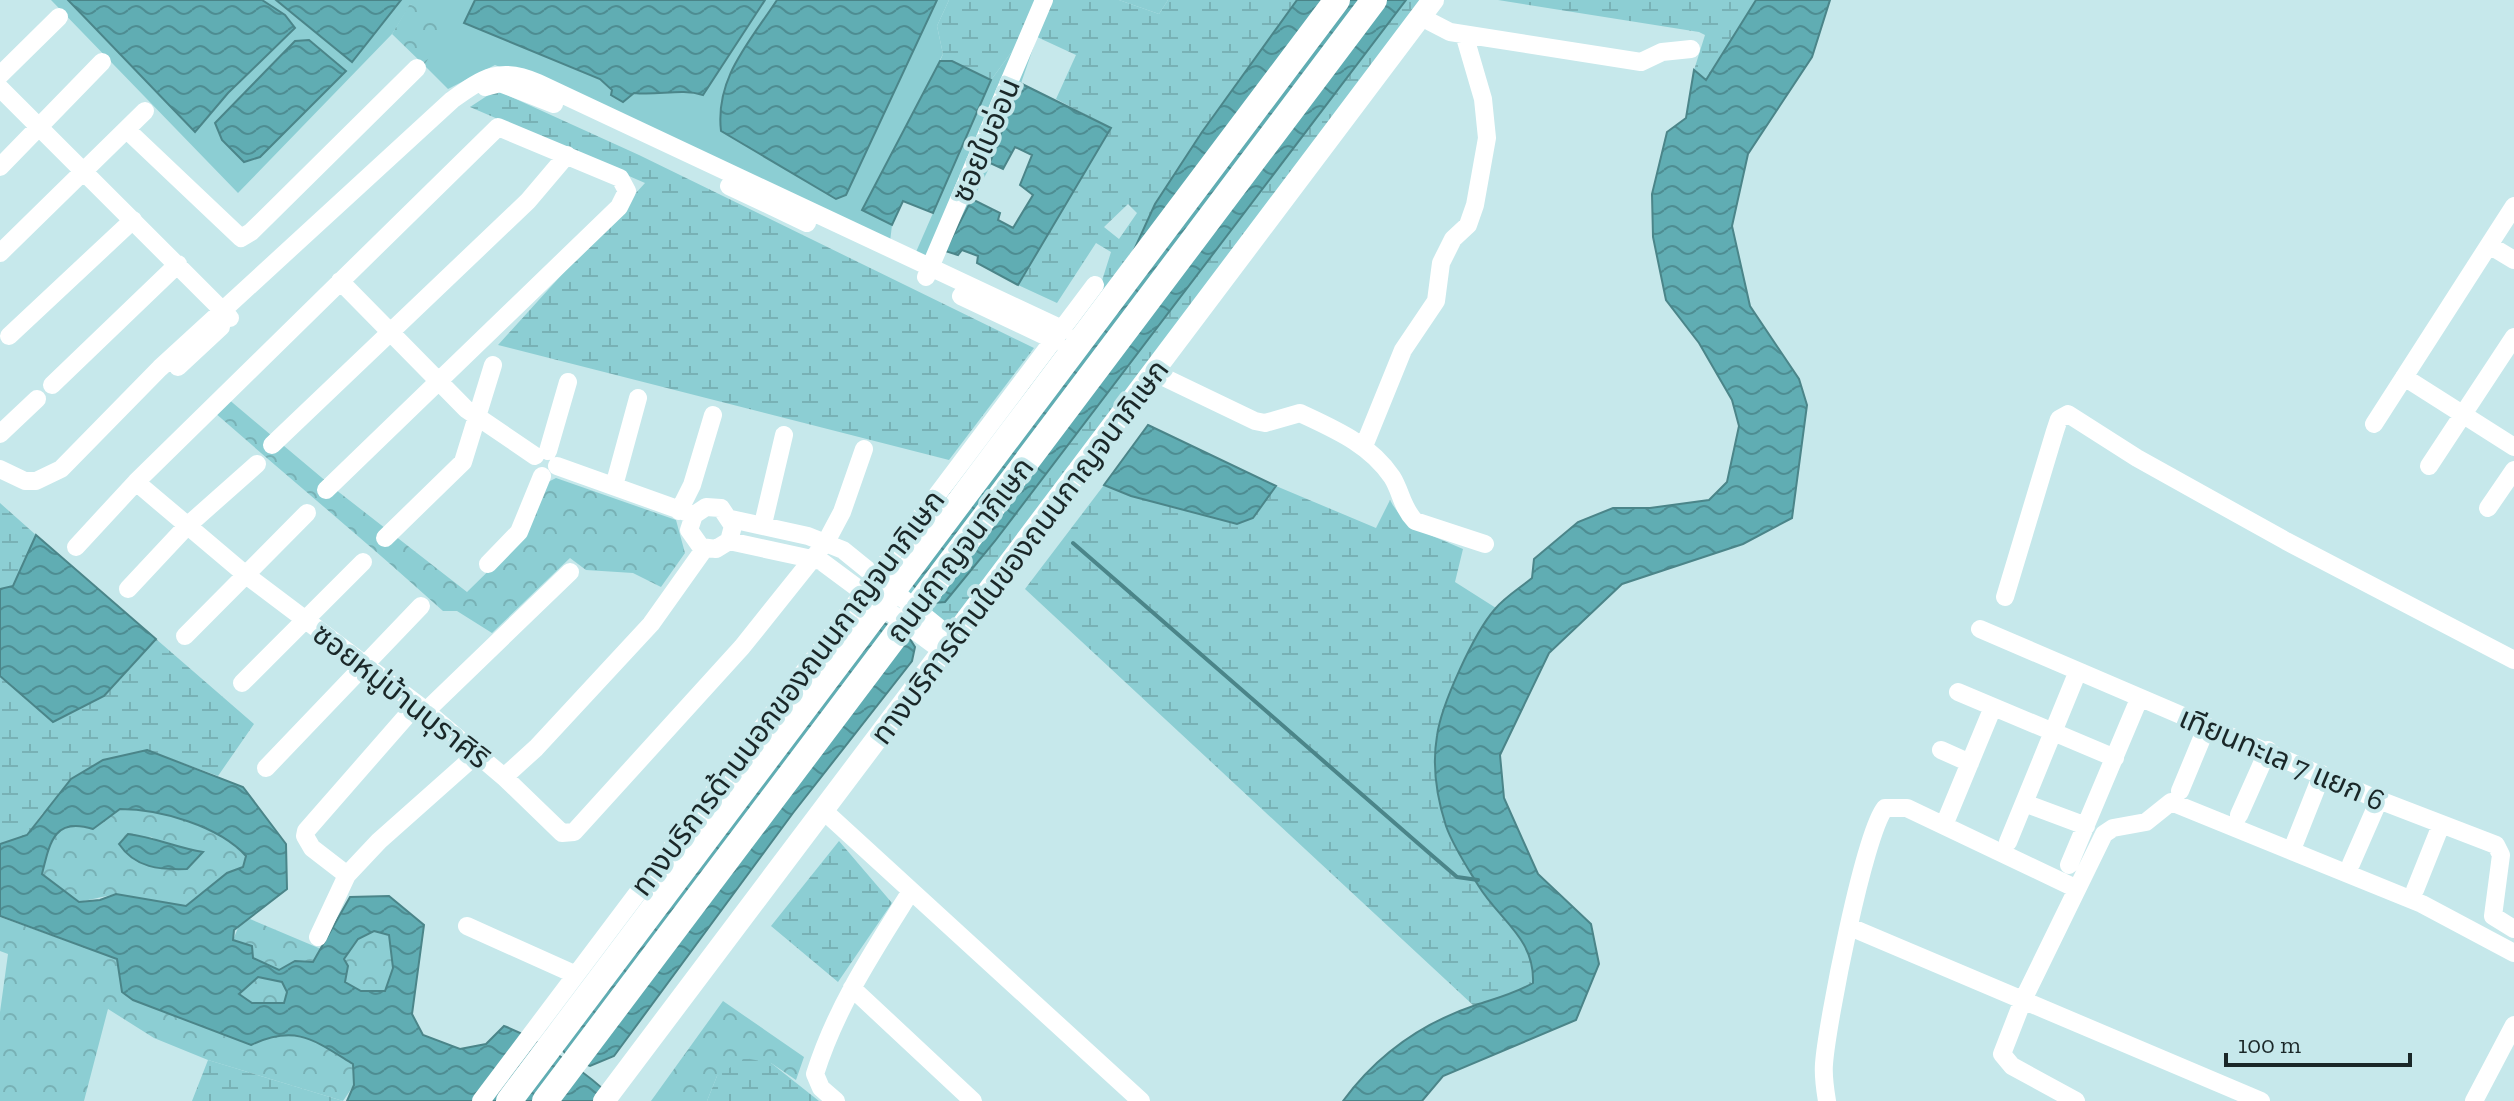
<svg xmlns="http://www.w3.org/2000/svg" width="2514" height="1101" viewBox="0 0 2514 1101" font-family="'Zilla Slab','Noto Sans Thai',serif">
  <defs>
    <pattern id="forest-crowns" width="20" height="18" patternUnits="userSpaceOnUse" patternTransform="scale(2)"><rect width="20" height="18" fill="#8cced3"/><path d="M2 6a3 3 0 1 1 6 0M12 15a3 3 0 1 1 6 0" fill="none" stroke="#78b1b5"/></pattern>
    <pattern id="wetland-marsh" width="20" height="14" patternUnits="userSpaceOnUse" patternTransform="scale(2)"><rect width="20" height="14" fill="#8cced3"/><path d="M1 5h8M5 5V1M11 12h8M15 12V8" fill="none" stroke="#78b1b5"/></pattern>
    <pattern id="water-waves" width="16" height="10" patternUnits="userSpaceOnUse" patternTransform="scale(2)"><rect width="16" height="10" fill="#60adb3"/><path d="M0 5q4-4 8 0t8 0" fill="none" stroke="#4e8d92"/></pattern>
  </defs>
  <rect width="100%" height="100%" fill="#c6e8eb"/>
  <path fill="#8cced3" d="M 51,0 L 68,0 L 195,132 L 285,15 L 262,0 L 276,0 L 352,61 L 401,0 L 777,0 C 749,42 715,78 721,131 L 836,199 L 846,195 L 937,0 L 949,0 L 937,26 L 943,54 L 863,210 L 892,225 L 890,242 L 666,137 L 495,65 L 448,89 L 424,65 L 411,4 L 392,34 L 238,193 Z
    M 1119,0 L 1168,0 L 1159,14 Z
    M 1037,37 L 996,155 L 938,266 L 916,252 L 991,80 L 1019,42 Z"/>
  <path fill="url(#forest-crowns)" fill-rule="evenodd" d="M 410,4 L 451,27 L 424,65 L 392,34 Z
    M 227,398 L 340,493 L 467,592 L 519,541 L 546,483 L 556,478 L 676,520 L 685,553 L 661,587 L 633,573 L 586,570 L 570,558 L 492,633 L 457,611 L 443,611 C 368,543 290,479 214,412 Z
    M 120,809 C 160,809 219,826 246,856 L 243,867 L 227,873 L 186,906 L 116,894 L 79,902 L 42,874 C 50,842 53,817 93,829 ZM 149,836 L 170,847 L 202,852 L 187,869 Z
    M 0,917 L 117,959 L 122,992 L 133,1000 L 251,1044 C 296,1024 314,1040 353,1064 L 354,1085 L 343,1101 L 208,1060 L 154,1038 L 108,1009 L 84,1101 L 0,1101 L 0,1012 L 8,954 L 0,951 Z
    M 250,919 L 321,949 L 313,962 L 295,961 L 279,970 L 253,958 L 233,940 L 240,923 Z
    M 374,931 L 389,935 L 393,968 L 385,991 L 361,991 L 345,982 L 348,966 L 344,959 L 358,939 Z
    M 258,977 L 282,982 L 287,992 L 284,1003 L 252,1003 L 239,994 Z
    M 723,1001 L 804,1057 L 796,1080 L 771,1063 L 717,1076 L 707,1101 L 651,1101 Z"/>
  <path fill="url(#wetland-marsh)" fill-rule="evenodd" d="M 949,0 L 1038,0 L 1019,42 L 991,80 L 952,61 L 940,61 L 943,54 L 937,26 Z
    M 1052,0 L 1119,0 L 1159,14 L 1168,0 L 1426,0 L 953,627 L 942,624 L 884,576 L 995,435 L 1100,287 L 1111,252 L 1096,243 L 1057,303 L 1018,285 L 1111,128 L 1056,99 L 1076,55 L 1037,37 ZM 1128,204 L 1137,213 L 1119,239 L 1104,227 Z
    M 1498,0 L 1756,0 L 1706,80 L 1694,70 L 1705,35 L 1699,32 Z
    M 496,90 L 639,155 L 1034,348 L 949,460 L 498,345 L 645,183 L 470,107 Z
    M 1104,485 L 1131,496 L 1253,518 L 1276,486 L 1376,528 L 1390,500 C 1404,528 1436,537 1463,549 L 1455,582 L 1496,608 L 1460,669 L 1437,734 L 1436,782 L 1480,888 L 1523,939 L 1534,963 L 1533,983 L 1509,996 L 1474,1006 L 1025,589 Z
    M 0,503 L 36,535 L 13,586 L 0,589 Z
    M 156,639 L 254,724 L 218,776 L 147,750 L 42,814 L 27,835 L 0,844 L 0,676 L 53,722 L 104,696 Z
    M 839,841 L 892,903 L 838,982 L 771,926 Z
    M 745,1058 L 771,1063 L 819,1101 L 707,1101 L 717,1076 Z
    M 208,1060 L 343,1101 L 192,1101 Z"/>
  <path fill="url(#water-waves)" stroke="#4b8589" stroke-width="2" fill-rule="evenodd" d="M 68,0 L 262,0 L 285,15 L 295,28 L 228,93 L 195,132 Z
    M 276,0 L 401,0 L 352,62 Z
    M 475,0 L 765,0 L 703,95 C 681,88 658,96 634,93 L 623,102 L 611,95 L 612,90 L 600,79 L 464,23 Z
    M 777,0 L 937,0 L 846,195 L 836,199 L 721,131 C 715,78 749,43 777,0 Z
    M 1297,0 L 1406,0 L 995,541 L 945,602 L 933,603 L 895,569 L 1123,274 L 1155,204 L 1202,132 Z
    M 1756,0 L 1830,0 L 1812,57 L 1748,154 L 1732,226 L 1750,306 L 1799,379 L 1807,405 L 1792,518 L 1743,544 L 1622,584 L 1549,653 L 1500,755 L 1504,798 L 1538,874 L 1591,924 L 1599,964 L 1576,1020 L 1443,1076 L 1422,1101 L 1343,1101 C 1376,1056 1422,1023 1476,1005 C 1497,998 1514,994 1533,983 C 1535,938 1499,920 1478,885 C 1467,867 1453,846 1446,826 C 1437,798 1432,765 1437,736 C 1441,705 1474,633 1495,609 C 1505,597 1520,588 1532,578 L 1534,559 L 1578,522 L 1613,508 L 1650,508 L 1709,500 L 1727,482 L 1739,426 L 1732,400 L 1699,343 L 1666,300 L 1653,237 L 1652,194 L 1667,132 L 1686,118 L 1694,70 L 1706,80 Z
    M 309,40 L 346,71 L 260,157 L 244,162 L 222,140 L 215,123 L 295,41 Z
    M 940,61 L 952,61 L 991,80 L 933,213 L 903,201 L 892,225 L 862,210 Z
    M 1020,83 L 1111,128 L 1018,285 L 977,263 L 978,256 L 962,250 L 958,255 L 945,251 L 972,199 L 1000,213 L 998,220 L 1013,228 L 1033,195 L 1020,185 L 1032,155 L 1015,147 L 1003,169 L 990,163 Z
    M 1148,425 L 1276,486 L 1253,518 L 1237,524 L 1131,496 L 1104,485 Z
    M 36,535 L 156,639 L 104,696 L 53,722 L 0,676 L 0,589 L 13,586 Z
    M 884,623 L 908,636 L 915,647 L 912,661 L 793,813 L 614,1056 L 590,1066 L 569,1058 L 547,1031 Z
    M 147,750 L 243,787 L 286,844 L 287,889 L 234,930 L 233,940 L 252,946 L 253,958 L 279,970 L 295,961 L 313,962 L 350,897 L 389,896 L 424,925 L 412,1014 L 423,1035 L 460,1049 L 486,1044 L 504,1026 C 539,1039 589,1074 616,1101 L 347,1101 L 354,1085 L 353,1064 C 314,1040 296,1024 251,1045 L 133,1000 L 122,992 L 117,959 L 0,916 L 0,844 L 27,835 L 71,779 L 103,760 ZM 120,809 C 160,809 219,826 246,856 L 243,867 L 227,873 L 186,906 L 116,894 L 100,900 L 79,902 L 42,874 C 50,842 54,817 93,829 ZM 374,931 L 389,935 L 393,968 L 385,991 L 361,991 L 345,982 L 348,966 L 344,959 L 358,939 ZM 258,977 L 282,982 L 287,992 L 284,1003 L 252,1003 L 239,994 Z
    M 128,834 C 154,837 177,848 203,852 L 187,869 C 160,870 135,868 119,844 Z"/>
  <g fill="none" stroke-linecap="round" stroke-linejoin="round">
    <path stroke="#4b8589" stroke-width="4" d="M 1073,543 L 1428,852 L 1457,877 L 1478,880"/>
    <path stroke="#fff" stroke-width="18" d="M 1421,17 L 1450,32 L 1641,62 L 1662,52 L 1691,49
      M 0,75 L 59,17
      M 485,87 L 500,83 L 554,104
      M 0,88 L 230,318
      M 127,130 L 241,238 L 251,232 L 417,68
      M 0,167 L 102,62
      M 729,186 L 807,223
      M 2489,245 L 2514,260
      M 0,253 L 145,111
      M 926,277 L 1044,0
      M 340,281 L 466,409 L 535,456
      M 961,296 L 1056,341
      M 9,336 L 133,220
      M 178,367 L 221,327
      M 1155,373 L 1255,421 L 1265,423 L 1300,413 C 1334,429 1370,444 1392,477 C 1401,491 1402,508 1415,521 L 1485,544
      M 2404,377 L 2514,447
      M 52,385 L 178,264
      M 2374,424 L 2514,206
      M 0,434 L 37,399
      M 272,445 L 528,201 L 567,155
      M 1364,446 L 1403,350 L 1436,301 L 1441,263 L 1453,239 L 1468,225 L 1475,205 L 1487,138 L 1483,99 L 1464,34
      M 548,451 L 568,382
      M 557,466 L 694,515
      M 2429,466 L 2514,337
      M 0,469 L 25,481 L 36,481 L 61,469 L 160,368 L 452,100 C 484,77 501,66 538,83 L 1064,330
      M 136,482 L 246,575 L 421,707 L 504,777 L 536,748 L 651,624 L 705,548
      M 614,486 L 638,398
      M 2488,508 L 2514,470
      M 679,511 L 692,485 L 713,415
      M 731,519 L 808,536 L 843,550 L 954,640
      M 763,524 L 784,435
      M 385,538 L 463,462 L 493,365
      M 729,541 L 733,526 L 721,508 L 706,507 L 694,515 L 689,530 L 701,547 L 716,549 L 729,541 L 821,561 L 945,653
      M 76,547 L 136,482 L 498,127 L 620,178 L 627,191 L 619,207 L 326,490
      M 488,564 L 519,532 L 542,476
      M 128,589 L 186,527 L 257,464
      M 2005,597 L 2055,431 L 2059,419 L 2068,414 L 2137,458 L 2286,541 L 2514,660
      M 1980,629 L 2379,800 L 2496,845 L 2501,855 L 2493,916 L 2514,929
      M 185,636 L 307,513
      M 242,683 L 363,562
      M 1958,692 L 2115,758
      M 426,711 L 570,572
      M 1941,750 L 1970,763
      M 266,768 L 421,606
      M 504,777 L 562,833 L 574,832 L 742,647 L 826,542 L 842,512 L 864,449
      M 2180,791 L 2207,726
      M 2024,803 L 2086,826
      M 824,811 L 1141,1101
      M 2239,815 L 2268,750
      M 1947,818 L 1993,707
      M 2008,842 L 2078,671
      M 2295,842 L 2322,774
      M 2351,864 L 2379,800
      M 2069,865 L 2139,699
      M 347,875 L 312,848 L 305,836 L 306,831 L 417,704
      M 2415,890 L 2441,825
      M 467,926 L 574,974
      M 1850,927 L 2261,1101
      M 318,937 L 347,875 L 379,841 L 478,753
      M 852,988 L 973,1101
      M 481,1101 L 1095,285
      M 836,1101 L 821,1088 L 815,1074 C 836,1007 874,950 911,891
      M 1827,1101 C 1825,1089 1823,1076 1824,1064 C 1827,1023 1864,834 1885,808 L 1907,808 L 2075,888
      M 2076,1101 L 2012,1066 L 2002,1054 L 2023,1000 L 2104,834 L 2113,828 L 2146,822 L 2171,802 L 2422,904 L 2514,953
      M 2474,1101 L 2514,1025"/>
    <path stroke="#fff" stroke-width="22" d="M 604,1101 L 1433,0"/>
    <path stroke="#fff" stroke-width="26" d="M 509,1101 L 1337,0
      M 545,1101 L 1374,0"/>
  </g>
  <g text-anchor="middle" stroke-width="8" stroke-linejoin="round" paint-order="stroke">
    <g font-size="30" fill="#1a2728" stroke="#c6e8eb">
      <text transform="translate(986 140) rotate(-67)" y="10">ซอยใบอ่อน</text>
      <text transform="translate(960 550) rotate(-53)" y="10">ถนนกาญจนาภิเษก</text>
      <text transform="translate(1020 552) rotate(-53)" y="10">ทางบริการด้านในของถนนกาญจนาภิเษก</text>
      <text transform="translate(788 693) rotate(-53)" y="10">ทางบริการด้านนอกของถนนกาญจนาภิเษก</text>
      <text transform="translate(401 696) rotate(38)" y="10">ซอยหมู่บ้านบุราศิริ</text>
      <text transform="translate(2282 759) rotate(23)" y="10">เทียนทะเล 7 แยก 6</text>
    </g>
  </g>
  <path d="M2226 1053v12h184v-12" fill="none" stroke="#1a2728" stroke-width="4"/>
  <text x="2238" y="1053" font-size="24" fill="#1a2728" stroke="#c6e8eb" stroke-width="6" paint-order="stroke">100 m</text>
</svg>
